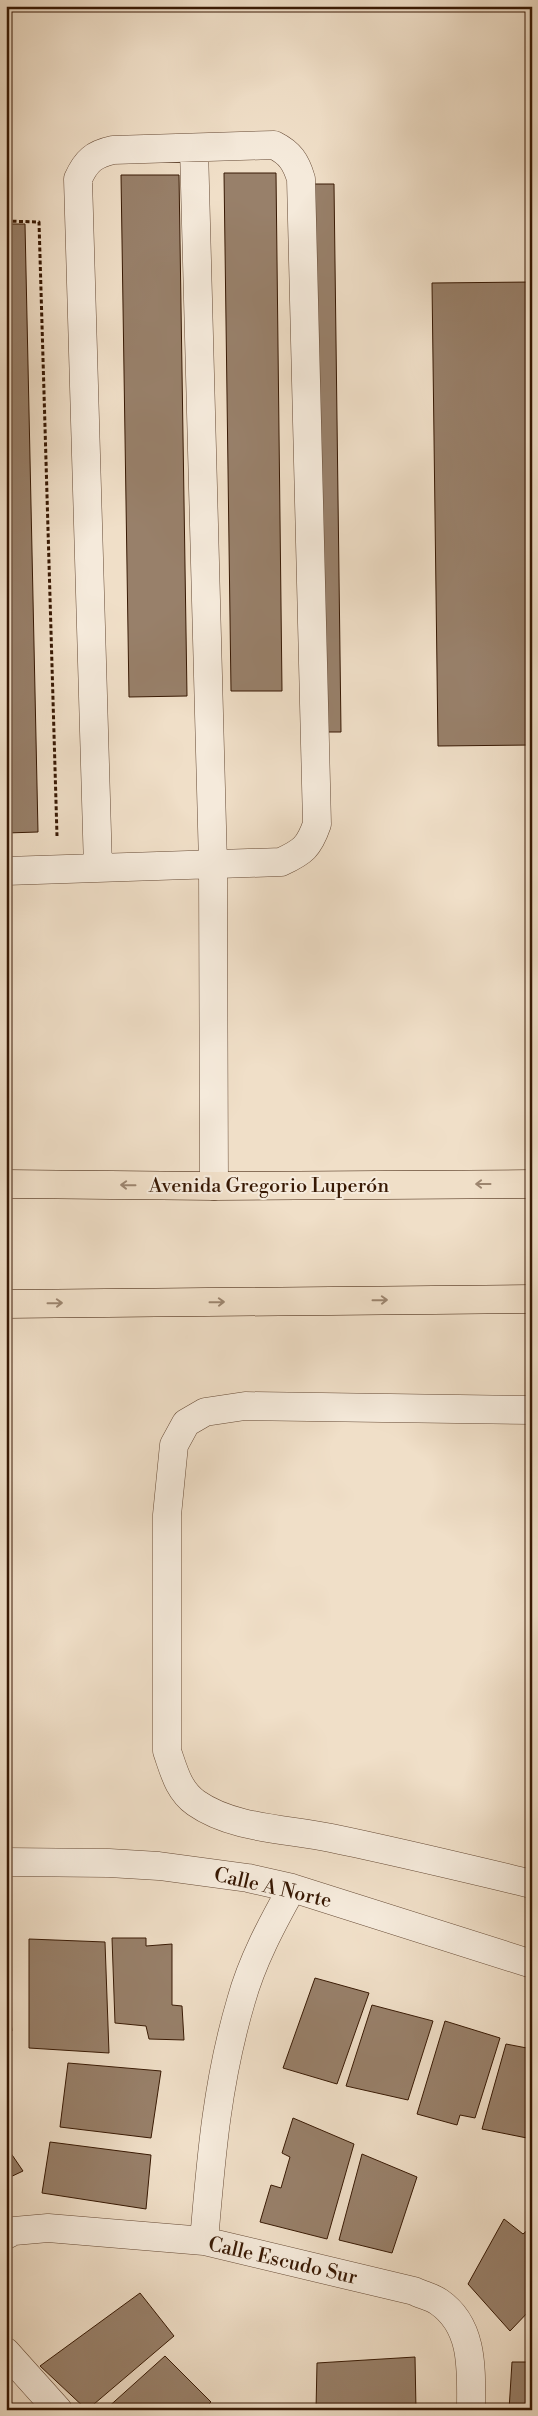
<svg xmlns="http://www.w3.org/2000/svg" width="538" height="2416" viewBox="0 0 538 2416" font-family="'Libre Bodoni',serif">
  <rect width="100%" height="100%" fill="#f0dfc8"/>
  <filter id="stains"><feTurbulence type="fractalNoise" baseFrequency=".004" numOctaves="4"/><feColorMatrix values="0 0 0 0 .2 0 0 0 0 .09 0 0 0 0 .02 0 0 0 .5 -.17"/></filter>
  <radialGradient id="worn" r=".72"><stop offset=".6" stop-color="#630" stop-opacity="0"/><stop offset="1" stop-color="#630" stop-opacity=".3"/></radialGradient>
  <path fill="#98806a" stroke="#381904" d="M 224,173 L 276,173 L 282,691 L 231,691 Z
    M 121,175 L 179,175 L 187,696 L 129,697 Z
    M 308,184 L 334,184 L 341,732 L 316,732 Z
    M 6,224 L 25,224 L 38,832 L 6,833 Z
    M 532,282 L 532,745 L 438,746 L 432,283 Z
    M 112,1938 L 146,1938 L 146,1946 L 172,1944 L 172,2005 L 182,2006 L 184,2040 L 149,2039 L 146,2026 L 115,2023 Z
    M 29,1939 L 105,1942 L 109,2053 L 29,2048 Z
    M 6,1974 L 12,2031 L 6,2032 Z
    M 315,1978 L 369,1993 L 337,2084 L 283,2068 Z
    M 372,2005 L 433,2021 L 408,2100 L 346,2086 Z
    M 445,2021 L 500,2038 L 475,2118 L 460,2115 L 457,2125 L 417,2114 Z
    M 506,2044 L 532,2049 L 532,2139 L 482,2129 Z
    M 68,2063 L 161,2071 L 151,2138 L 60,2127 Z
    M 293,2118 L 354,2144 L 327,2239 L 260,2222 L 271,2185 L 281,2188 L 290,2157 L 282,2153 Z
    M 50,2142 L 151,2155 L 146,2209 L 42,2193 Z
    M 6,2146 L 23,2171 L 6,2179 Z
    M 362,2154 L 417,2177 L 392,2253 L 339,2240 Z
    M 504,2219 L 523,2234 L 532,2226 L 532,2308 L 510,2331 L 468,2284 Z
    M 140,2293 L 174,2336 L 87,2410 L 40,2366 Z
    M 165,2356 L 211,2402 L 203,2410 L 105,2410 Z
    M 415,2357 L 416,2410 L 316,2410 L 317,2363 Z
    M 512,2362 L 532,2362 L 532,2410 L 509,2410 Z"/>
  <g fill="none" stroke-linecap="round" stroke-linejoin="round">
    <g stroke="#664a35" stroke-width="29">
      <path id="minor" d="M 194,148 L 213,864 L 214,1186
        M 6,871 L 281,862 C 303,852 309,847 317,824 L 301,179 C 296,162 290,153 274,145 L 113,150 C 94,154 86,161 78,179 L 98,868
        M 532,1410 L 245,1406 L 205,1412 L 186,1423 L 174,1445 L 167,1515 L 167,1751 C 174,1771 178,1790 196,1803 C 233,1829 288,1829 331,1838 C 399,1852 465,1868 532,1884
        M 6,1862 L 109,1863 L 159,1866 L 248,1878 L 292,1888 L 532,1964
        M 6,2235 L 14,2231 L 48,2228 L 204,2241 L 414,2291 C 422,2295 432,2297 439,2302 C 475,2327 471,2372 471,2410
        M 204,2241 C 211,2158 217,2082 241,2001 C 252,1961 272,1924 292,1888
        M 6,2352 L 58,2410"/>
    </g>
    <g stroke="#381904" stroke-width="29">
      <path id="major" d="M 6,1184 L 214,1186 L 532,1184
        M 6,1304 L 532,1299"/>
    </g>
    <path stroke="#381904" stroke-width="3" stroke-dasharray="4 2.5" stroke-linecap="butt" d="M 6,221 L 39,222 L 57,836"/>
    <use href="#minor" stroke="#f5eadb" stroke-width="28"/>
    <use href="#major" stroke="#f0dfc8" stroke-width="28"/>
  </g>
  <defs><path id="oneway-shaft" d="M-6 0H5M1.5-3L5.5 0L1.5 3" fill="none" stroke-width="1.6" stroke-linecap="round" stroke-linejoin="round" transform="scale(1.25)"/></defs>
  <g stroke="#9d8670">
    <use href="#oneway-shaft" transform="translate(483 1184) rotate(180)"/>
    <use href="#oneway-shaft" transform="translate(128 1185) rotate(-179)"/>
    <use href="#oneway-shaft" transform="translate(380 1300) rotate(-1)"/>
    <use href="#oneway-shaft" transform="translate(217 1302) rotate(-1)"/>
    <use href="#oneway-shaft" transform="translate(55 1303) rotate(-1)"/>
  </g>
  <g text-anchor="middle" stroke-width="4" stroke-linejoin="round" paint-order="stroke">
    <g font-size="20" fill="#381904" stroke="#f5eadb">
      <text x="269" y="1192">Avenida Gregorio Luperón</text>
      <text transform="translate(273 1887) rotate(13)" y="7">Calle A Norte</text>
      <text transform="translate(283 2260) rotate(13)" y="7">Calle Escudo Sur</text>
    </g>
  </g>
  <rect width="538" height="2416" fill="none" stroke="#f0dfc8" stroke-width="25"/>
  <rect x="8" y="8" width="523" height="2401" fill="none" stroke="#381904" stroke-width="2.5"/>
  <rect x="12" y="12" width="513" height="2391" fill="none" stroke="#381904"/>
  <rect width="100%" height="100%" filter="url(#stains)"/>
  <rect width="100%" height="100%" fill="url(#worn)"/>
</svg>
